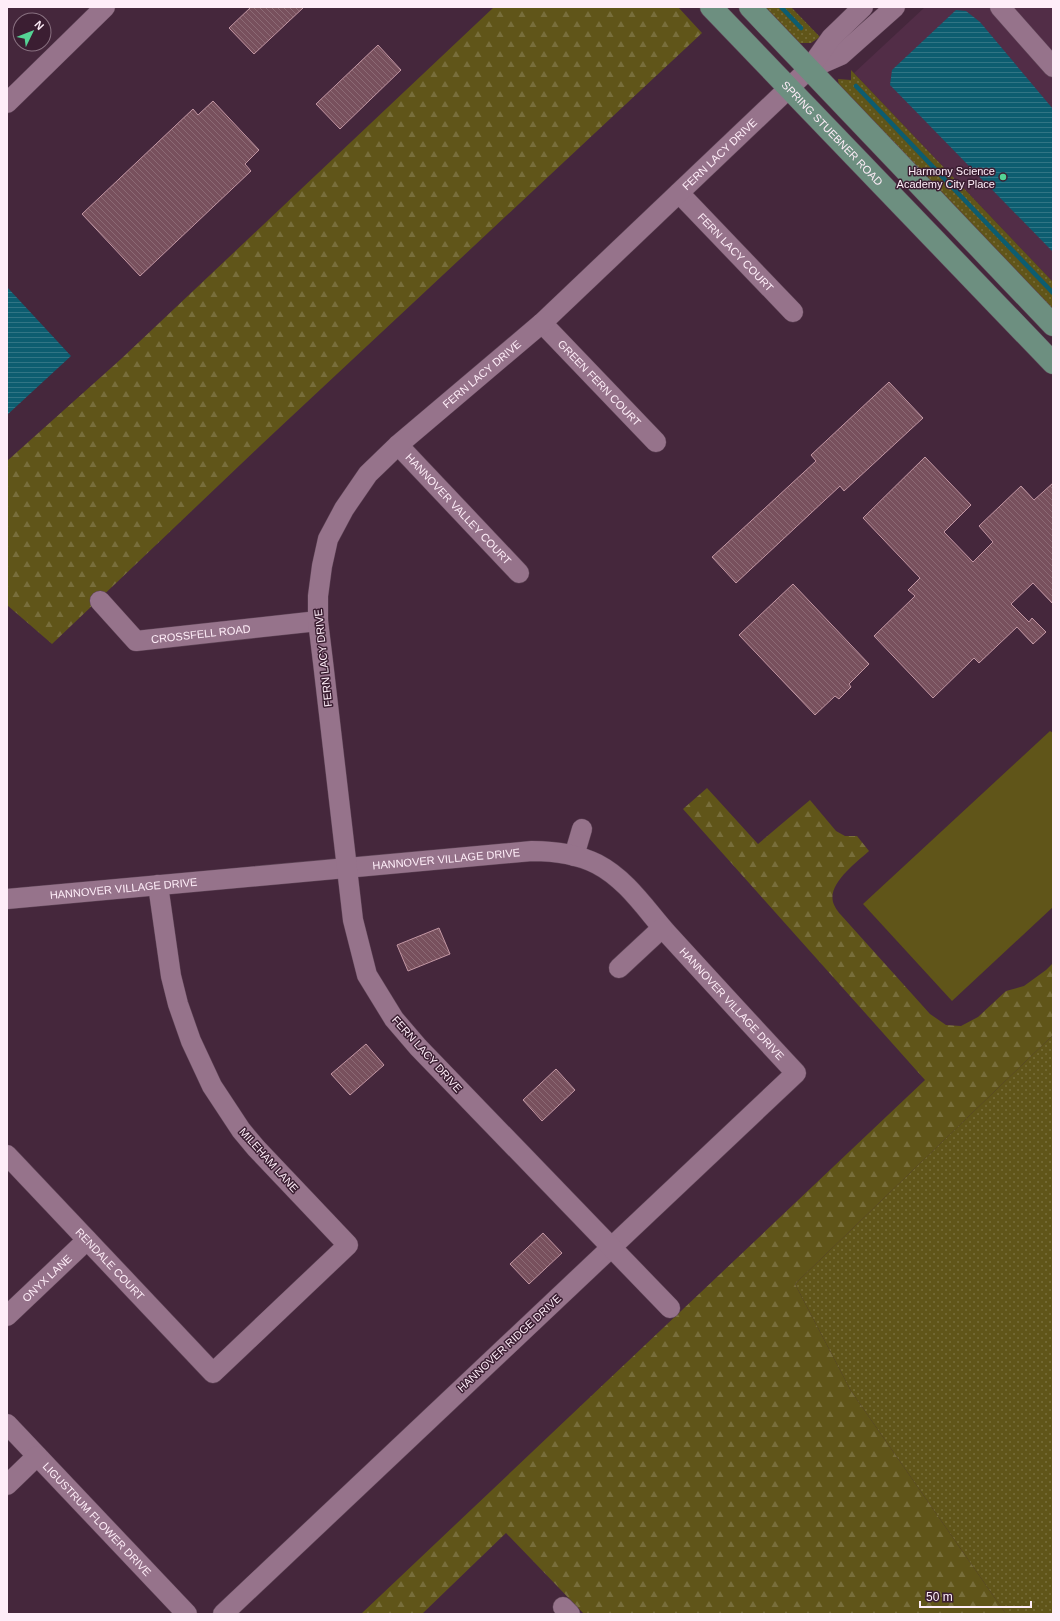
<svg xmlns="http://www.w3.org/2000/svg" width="1060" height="1621" viewBox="0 0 1060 1621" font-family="Arial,sans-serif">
  <defs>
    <pattern id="grass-dots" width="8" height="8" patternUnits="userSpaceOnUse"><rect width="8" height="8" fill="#605519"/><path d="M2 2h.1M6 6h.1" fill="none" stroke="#786e3b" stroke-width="1.8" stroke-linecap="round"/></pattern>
    <pattern id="forest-firs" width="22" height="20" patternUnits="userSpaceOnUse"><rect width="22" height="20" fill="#605519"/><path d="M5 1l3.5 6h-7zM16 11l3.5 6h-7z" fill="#786e3b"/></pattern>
    <pattern id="water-rules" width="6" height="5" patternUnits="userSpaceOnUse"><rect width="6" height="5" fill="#0d5d70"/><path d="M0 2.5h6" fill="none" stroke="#317585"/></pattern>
    <pattern id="building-back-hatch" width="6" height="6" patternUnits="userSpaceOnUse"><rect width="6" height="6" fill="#78505d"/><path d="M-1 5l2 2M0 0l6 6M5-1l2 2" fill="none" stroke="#8c6a75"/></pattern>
  </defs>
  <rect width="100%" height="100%" fill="#45273c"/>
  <path fill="#522d47" d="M 925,7 L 1053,7 L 1053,282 L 854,73 Z"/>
  <path fill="url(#grass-dots)" d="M 763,7 L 791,7 L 820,37 L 811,43 L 797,43 Z
    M 851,70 L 1053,282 L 1053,311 L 839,87 L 838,79 L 851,80 Z
    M 1053,1035 L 1053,1614 L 1006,1614 L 851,1391 L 795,1284 Z"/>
  <path fill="url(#forest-firs)" d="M 494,7 L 678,7 L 702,33 L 261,445 L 52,644 L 7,605 L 7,461 L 121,359 Z
    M 707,788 L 758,844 L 810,800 L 836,831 L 845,836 L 857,836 L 869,851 C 857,862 828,883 833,902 C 834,906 838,912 841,915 L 930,1014 L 946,1025 L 961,1026 L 978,1017 L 1006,991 L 1024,986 L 1046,970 L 1053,963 L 1053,1035 L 795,1284 L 851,1391 L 1006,1614 L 584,1614 L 506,1533 L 423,1613 L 424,1614 L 361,1614 L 925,1080 L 683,809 Z"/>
  <path fill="#605519" d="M 1050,731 L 1053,733 L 1053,907 L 952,1001 L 863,904 Z"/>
  <path fill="url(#water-rules)" d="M 956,10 L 966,11 L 980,22 L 1053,109 L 1053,252 L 890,85 L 892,70 Z
    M 7,287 L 71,356 L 7,415 Z"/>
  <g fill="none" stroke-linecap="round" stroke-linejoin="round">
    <path stroke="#0d5d70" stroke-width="4.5" d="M 781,7 L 801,28
      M 856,86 L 1053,293"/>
  </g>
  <path fill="url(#building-back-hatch)" stroke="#c397a4" d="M 251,7 L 304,7 L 254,54 L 229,28 Z
    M 378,45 L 401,70 L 340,129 L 316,104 Z
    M 213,101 L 259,150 L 245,164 L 251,171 L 140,276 L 82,214 L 193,109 L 198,115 Z
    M 889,382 L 923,418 L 844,491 L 840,486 L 736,583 L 712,557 L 816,461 L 811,455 Z
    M 925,457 L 971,505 L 944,532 L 973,562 L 993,542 L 979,526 L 1021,486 L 1034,500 L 1053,483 L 1053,604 L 1033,583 L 1011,604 L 1029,622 L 1032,618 L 1046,632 L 1033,644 L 1017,627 L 979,663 L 974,658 L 933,698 L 874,636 L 915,596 L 908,590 L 920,578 L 863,518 Z
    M 793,584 L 869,664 L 849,684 L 851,687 L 839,699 L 835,696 L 815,715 L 739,635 Z
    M 439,928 L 450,954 L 408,971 L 397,945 Z
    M 366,1044 L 384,1065 L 350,1095 L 331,1074 Z
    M 556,1069 L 575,1090 L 542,1121 L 523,1100 Z
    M 543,1233 L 562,1253 L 529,1284 L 510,1264 Z"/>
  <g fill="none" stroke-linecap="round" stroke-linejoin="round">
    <g stroke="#5e4456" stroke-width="21">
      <g id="minor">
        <path d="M 1000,7 L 1053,67"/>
        <path d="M 809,69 L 841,55 L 895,7"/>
        <path d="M 7,103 L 105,7"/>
        <path id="s1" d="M 679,193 L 793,312"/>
        <path id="s2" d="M 542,323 L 656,442"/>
        <path id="s3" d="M 398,445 L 519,573"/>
        <path id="s4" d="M 100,601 L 136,641 L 318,621"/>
        <path d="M 574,856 L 582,829"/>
        <path id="s5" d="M 7,899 L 532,851 C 555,851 577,854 597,864 C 626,879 645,908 666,932 C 709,979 752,1026 796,1073 L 223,1614"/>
        <path d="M 619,968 L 662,928"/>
        <path id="s6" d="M 7,1155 L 213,1373 L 348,1245 L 256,1148 L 241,1130 L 212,1086 L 191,1041 L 178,1004 L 171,976 L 158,885"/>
        <path id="s7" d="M 670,1308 L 418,1047 L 394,1019 L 367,975 L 353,920 L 323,662 L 318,621 L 318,596 L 322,566 L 328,539 L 344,509 L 368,474 L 398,445 L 542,323 L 809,69 L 831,38 L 863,7"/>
        <path id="s8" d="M 7,1316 L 87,1240"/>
        <path id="s9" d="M 7,1424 L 187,1614"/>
        <path d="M 7,1485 L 37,1456"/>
        <path d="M 563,1607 L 570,1614"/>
      </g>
    </g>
    <g stroke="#5e4456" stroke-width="23">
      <g id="major">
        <path id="s10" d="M 711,7 L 1053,363"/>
        <path d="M 750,7 L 1053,325"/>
      </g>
    </g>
    <use href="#minor" stroke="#96738b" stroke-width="20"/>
    <use href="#major" stroke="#6d8f80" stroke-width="22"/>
  </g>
  <circle fill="#55d395" stroke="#3b1e32" stroke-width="1.5" cx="1003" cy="177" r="4"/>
  <g text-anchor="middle" stroke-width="3" stroke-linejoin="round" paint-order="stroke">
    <g font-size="11" fill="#feedf8" stroke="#3b1e32">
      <text dy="4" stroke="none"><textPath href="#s10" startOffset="175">SPRING STUEBNER ROAD</textPath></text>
      <text dy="4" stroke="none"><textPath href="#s7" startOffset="1444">FERN LACY DRIVE</textPath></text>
      <text dy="4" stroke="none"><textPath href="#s1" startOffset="82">FERN LACY COURT</textPath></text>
      <text dy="4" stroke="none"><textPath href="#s7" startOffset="1120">FERN LACY DRIVE</textPath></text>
      <text dy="4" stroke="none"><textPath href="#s2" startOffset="83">GREEN FERN COURT</textPath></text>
      <text dy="4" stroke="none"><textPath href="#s3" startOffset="88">HANNOVER VALLEY COURT</textPath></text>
      <text dy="4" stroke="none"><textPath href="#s4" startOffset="119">CROSSFELL ROAD</textPath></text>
      <text transform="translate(323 658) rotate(-96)" y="4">FERN LACY DRIVE</text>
      <text dy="4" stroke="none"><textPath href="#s5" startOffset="441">HANNOVER VILLAGE DRIVE</textPath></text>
      <text dy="4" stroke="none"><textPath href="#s5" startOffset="117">HANNOVER VILLAGE DRIVE</textPath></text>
      <text dy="4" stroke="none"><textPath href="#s5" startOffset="789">HANNOVER VILLAGE DRIVE</textPath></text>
      <text transform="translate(427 1054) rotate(48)" y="4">FERN LACY DRIVE</text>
      <text transform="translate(269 1160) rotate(48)" y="4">MILEHAM LANE</text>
      <text dy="4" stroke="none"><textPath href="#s6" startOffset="150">RENDALE COURT</textPath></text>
      <text dy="4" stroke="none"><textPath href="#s8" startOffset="55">ONYX LANE</textPath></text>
      <text transform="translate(509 1343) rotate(-43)" y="4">HANNOVER RIDGE DRIVE</text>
      <text dy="4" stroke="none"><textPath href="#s9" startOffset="131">LIGUSTRUM FLOWER DRIVE</textPath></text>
    </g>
    <g font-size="11" fill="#feedf8" stroke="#3b1e32" text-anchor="end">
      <text x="995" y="175">Harmony Science<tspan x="995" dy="13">Academy City Place</tspan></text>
    </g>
  </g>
  <rect width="1060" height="1621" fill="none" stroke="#feedf8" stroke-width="16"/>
  <g transform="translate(32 32) rotate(47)"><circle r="19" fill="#3b1e32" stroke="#897181"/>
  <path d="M0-3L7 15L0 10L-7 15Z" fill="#55d395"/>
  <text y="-6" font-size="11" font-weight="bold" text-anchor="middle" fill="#feedf8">N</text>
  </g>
  <path d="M920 1601v6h111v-6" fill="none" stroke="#feedf8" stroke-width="2"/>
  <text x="926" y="1601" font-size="12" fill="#feedf8" stroke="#3b1e32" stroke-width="3" paint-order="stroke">50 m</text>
</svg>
